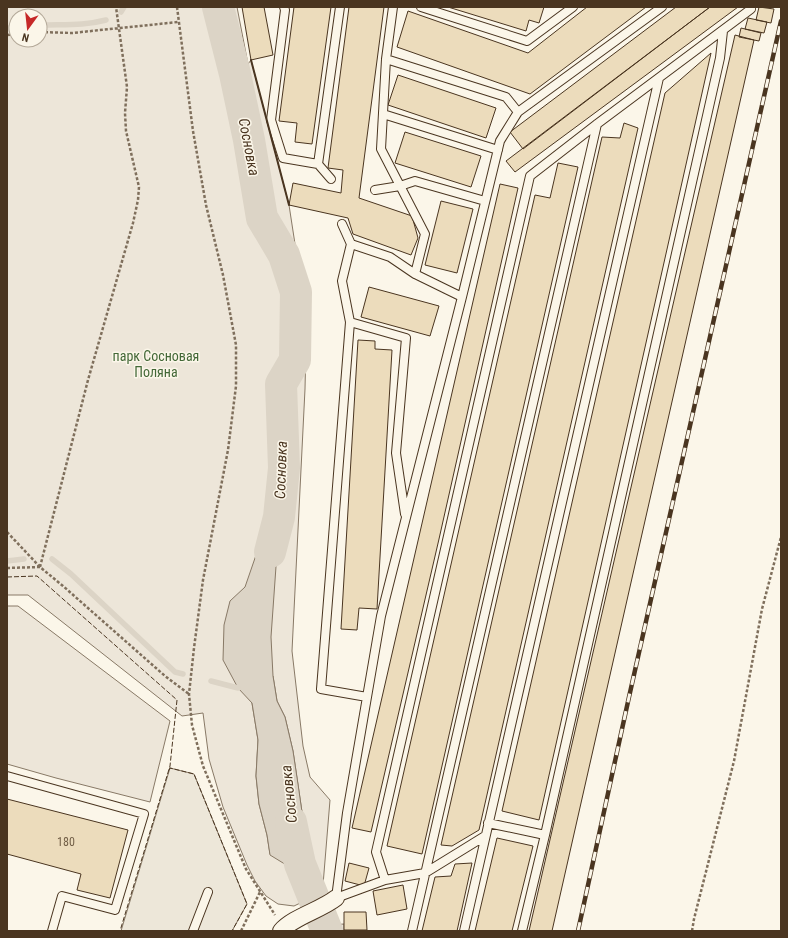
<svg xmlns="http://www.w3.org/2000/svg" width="788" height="938" viewBox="0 0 788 938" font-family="'Roboto Condensed',sans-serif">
  <rect width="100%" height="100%" fill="#fbf6e9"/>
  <path fill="#ede6d9" stroke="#887966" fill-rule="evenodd" d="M 7,7 L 237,7 L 248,64 L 251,60 L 289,205 L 297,257 L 307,300 L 305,389 L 292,651 L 303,746 L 310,777 L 330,800 L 323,885 L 319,894 L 294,906 L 278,904 L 266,896 L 255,881 L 247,865 L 223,807 L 209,759 L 203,713 L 182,716 L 28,595 L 7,595 ZM 16,16 L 40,16 L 40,40 L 16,40 ZM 273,676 L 277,701 L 285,717 L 293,751 L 307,846 L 270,854 L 267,835 L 259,804 L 256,776 L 258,740 L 252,703 Z
    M 7,606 L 18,606 L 170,721 L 150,802 L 56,778 L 7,764 Z
    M 344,924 L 344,931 L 310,931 L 317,926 Z"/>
  <path fill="#ede7d9" stroke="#887966" d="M 170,768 L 194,774 L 247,904 L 232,931 L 121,931 Z"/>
  <path fill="#dcd4c6" stroke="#887966" d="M 280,510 L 271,637 L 273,676 L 277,701 L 285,717 L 293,751 L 298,784 L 307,847 L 300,864 L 288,866 L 270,855 L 267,835 L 259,804 L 256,776 L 258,740 L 252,703 L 238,688 L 223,660 L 224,625 L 230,601 L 245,587 L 264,532 Z"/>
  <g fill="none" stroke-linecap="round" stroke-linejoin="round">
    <path stroke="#dcd4c6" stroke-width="5.5" d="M 121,12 L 124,7
      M 40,25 C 62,24 84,26 106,20
      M 7,28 L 16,27
      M 52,559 L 71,574 L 175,672 L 183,674
      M 7,561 L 24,559
      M 211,681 L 238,688"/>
    <path stroke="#dcd4c6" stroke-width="32" d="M 218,7 L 235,74 L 249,140 L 262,218 L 284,255 L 296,292 L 295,360 L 281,384 L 284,468 L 279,517 L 270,552
      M 291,822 L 300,864 L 327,931"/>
  </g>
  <path fill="#ecdcbc" stroke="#4a3520" d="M 242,7 L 264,7 L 273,55 L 251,60 Z
    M 294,7 L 331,7 L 312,144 L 295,142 L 297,123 L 279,121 Z
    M 349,7 L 384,7 L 359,198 L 412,216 L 418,238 L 411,255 L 353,234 L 348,218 L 289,205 L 293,183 L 341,193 L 343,170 L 328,168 Z
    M 448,7 L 544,7 L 539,23 L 529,20 L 526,31 Z
    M 587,7 L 646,7 L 530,94 L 397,47 L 408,11 L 528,53 Z
    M 676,7 L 710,7 L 523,149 L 510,132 Z
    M 710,7 L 738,7 L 515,172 L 506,161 Z
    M 759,7 L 774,9 L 771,23 L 756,20 Z
    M 748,18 L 767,22 L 764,33 L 745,29 Z
    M 741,28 L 761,33 L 759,41 L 739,37 Z
    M 735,35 L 754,40 L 552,931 L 529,931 Z
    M 711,53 L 539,820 L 502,811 L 665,93 Z
    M 398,75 L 496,108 L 486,138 L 388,105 Z
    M 624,123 L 638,128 L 479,830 L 452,846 L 441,845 L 602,137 L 620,138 Z
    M 405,132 L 481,156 L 471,187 L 395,163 Z
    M 558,163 L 578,167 L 422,854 L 387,846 L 535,195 L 550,198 Z
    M 500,184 L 518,188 L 439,539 L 371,832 L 352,828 Z
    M 441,201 L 473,209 L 457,273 L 425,265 Z
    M 369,287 L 439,306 L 430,336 L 361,317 Z
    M 358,340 L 375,341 L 375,349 L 392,350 L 377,609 L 359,608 L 357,630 L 341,629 Z
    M 7,799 L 128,830 L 110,898 L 77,890 L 81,874 L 7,854 Z
    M 497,838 L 533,846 L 512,931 L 475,931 Z
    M 349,863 L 369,868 L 364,886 L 345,881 Z
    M 472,863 L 457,931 L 422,931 L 435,877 L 451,876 L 455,864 Z
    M 403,885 L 407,909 L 377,915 L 373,891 Z
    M 344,912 L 366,912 L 367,930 L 344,930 Z"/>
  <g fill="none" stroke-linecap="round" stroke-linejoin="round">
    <g stroke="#4a3520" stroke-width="10">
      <path id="lane" d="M 284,7 L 285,10 L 271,120 L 283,158 L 318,164
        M 393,7 L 386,59 L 381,149 L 425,234 L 415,274 L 462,297
        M 421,7 L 527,41 L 573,7
        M 386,59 L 506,97 L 518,112
        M 383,114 L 498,150
        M 331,179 L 318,164 L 340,7
        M 375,190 L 400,186 L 415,181 L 485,201
        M 342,224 L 351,244
        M 350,322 L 406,338 L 396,453 L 405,514
        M 367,697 L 321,689 L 350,322 L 342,281 L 351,244 L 390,257 L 415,274
        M 7,776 L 144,814 L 115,910 L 62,896 L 52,931
        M 488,823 L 545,835
        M 485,836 L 425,873 L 385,880 L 336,898 L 347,813 L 381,616 L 462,297 L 500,141 L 518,112 L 662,7
        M 385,880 L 376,852 L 530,176 L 597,124 L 751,9
        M 193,931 L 208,892
        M 412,931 L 597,124
        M 464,931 L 659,78
        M 522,931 L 545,835 L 720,58 L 723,31"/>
    </g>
    <g stroke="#4a3520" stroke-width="18">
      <path id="street" d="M 281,931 C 293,917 321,910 336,898"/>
    </g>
    <path stroke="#7f6f5c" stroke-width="2.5" stroke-dasharray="3 2" stroke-linecap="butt" d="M 177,7 L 193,131 L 206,205 L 223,275 L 236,345 L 236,386 L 228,450 L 203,580 L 194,648 L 189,694 L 192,725 L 203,766 L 246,869 L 275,915
      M 40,32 L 72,33 L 178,22
      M 7,35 L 16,34
      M 7,532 L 40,567
      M 40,567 L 88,380 L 133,223 L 138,200 L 139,187 L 126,131 L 125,113 L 127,87 L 116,7
      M 7,568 L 40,567 L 63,586 L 165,676 L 189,694
      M 241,931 L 260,892
      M 692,931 L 694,919 L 734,761 L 762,609 L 781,537"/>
    <use href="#lane" stroke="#fbf6e9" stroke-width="8"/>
    <use href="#street" stroke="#fbf6e9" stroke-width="16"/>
    <g stroke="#4a3520" stroke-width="4.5">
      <path id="rail" d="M 578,931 L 629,697 L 781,21"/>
    </g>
    <use href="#rail" stroke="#fbf6e9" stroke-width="3" stroke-dasharray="9" stroke-linecap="butt"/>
    <path stroke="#4a3520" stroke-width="1" stroke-dasharray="5 2" stroke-linecap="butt" d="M 7,577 L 37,576 L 177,700 L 170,766 L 120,931
      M 169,770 L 170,768 L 194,774 L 247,904 L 232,931"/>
    <path stroke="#4a3520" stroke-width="2" d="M 251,60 L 289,205"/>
  </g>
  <g text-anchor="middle" stroke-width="3" stroke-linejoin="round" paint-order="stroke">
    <g font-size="12" fill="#725f47">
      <text x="66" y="846">180</text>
    </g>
    <g font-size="14" fill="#436837" stroke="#fbf6e9">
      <text x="156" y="361">парк Сосновая<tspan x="156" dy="16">Поляна</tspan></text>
    </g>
    <g font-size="15" font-style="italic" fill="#4a3520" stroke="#fbf6e9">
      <text transform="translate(249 147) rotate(79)" y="5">Сосновка</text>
      <text transform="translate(281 470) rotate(-88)" y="5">Сосновка</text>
      <text transform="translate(289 794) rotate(-96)" y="5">Сосновка</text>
    </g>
  </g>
  <rect width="788" height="938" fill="none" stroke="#4a3520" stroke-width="16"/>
  <g transform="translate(28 28) rotate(195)"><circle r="19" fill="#fbf6e9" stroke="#b4a999"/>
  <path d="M0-3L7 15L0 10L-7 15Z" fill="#c62828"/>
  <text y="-6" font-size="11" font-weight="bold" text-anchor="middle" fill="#4a3520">N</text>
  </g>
</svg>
